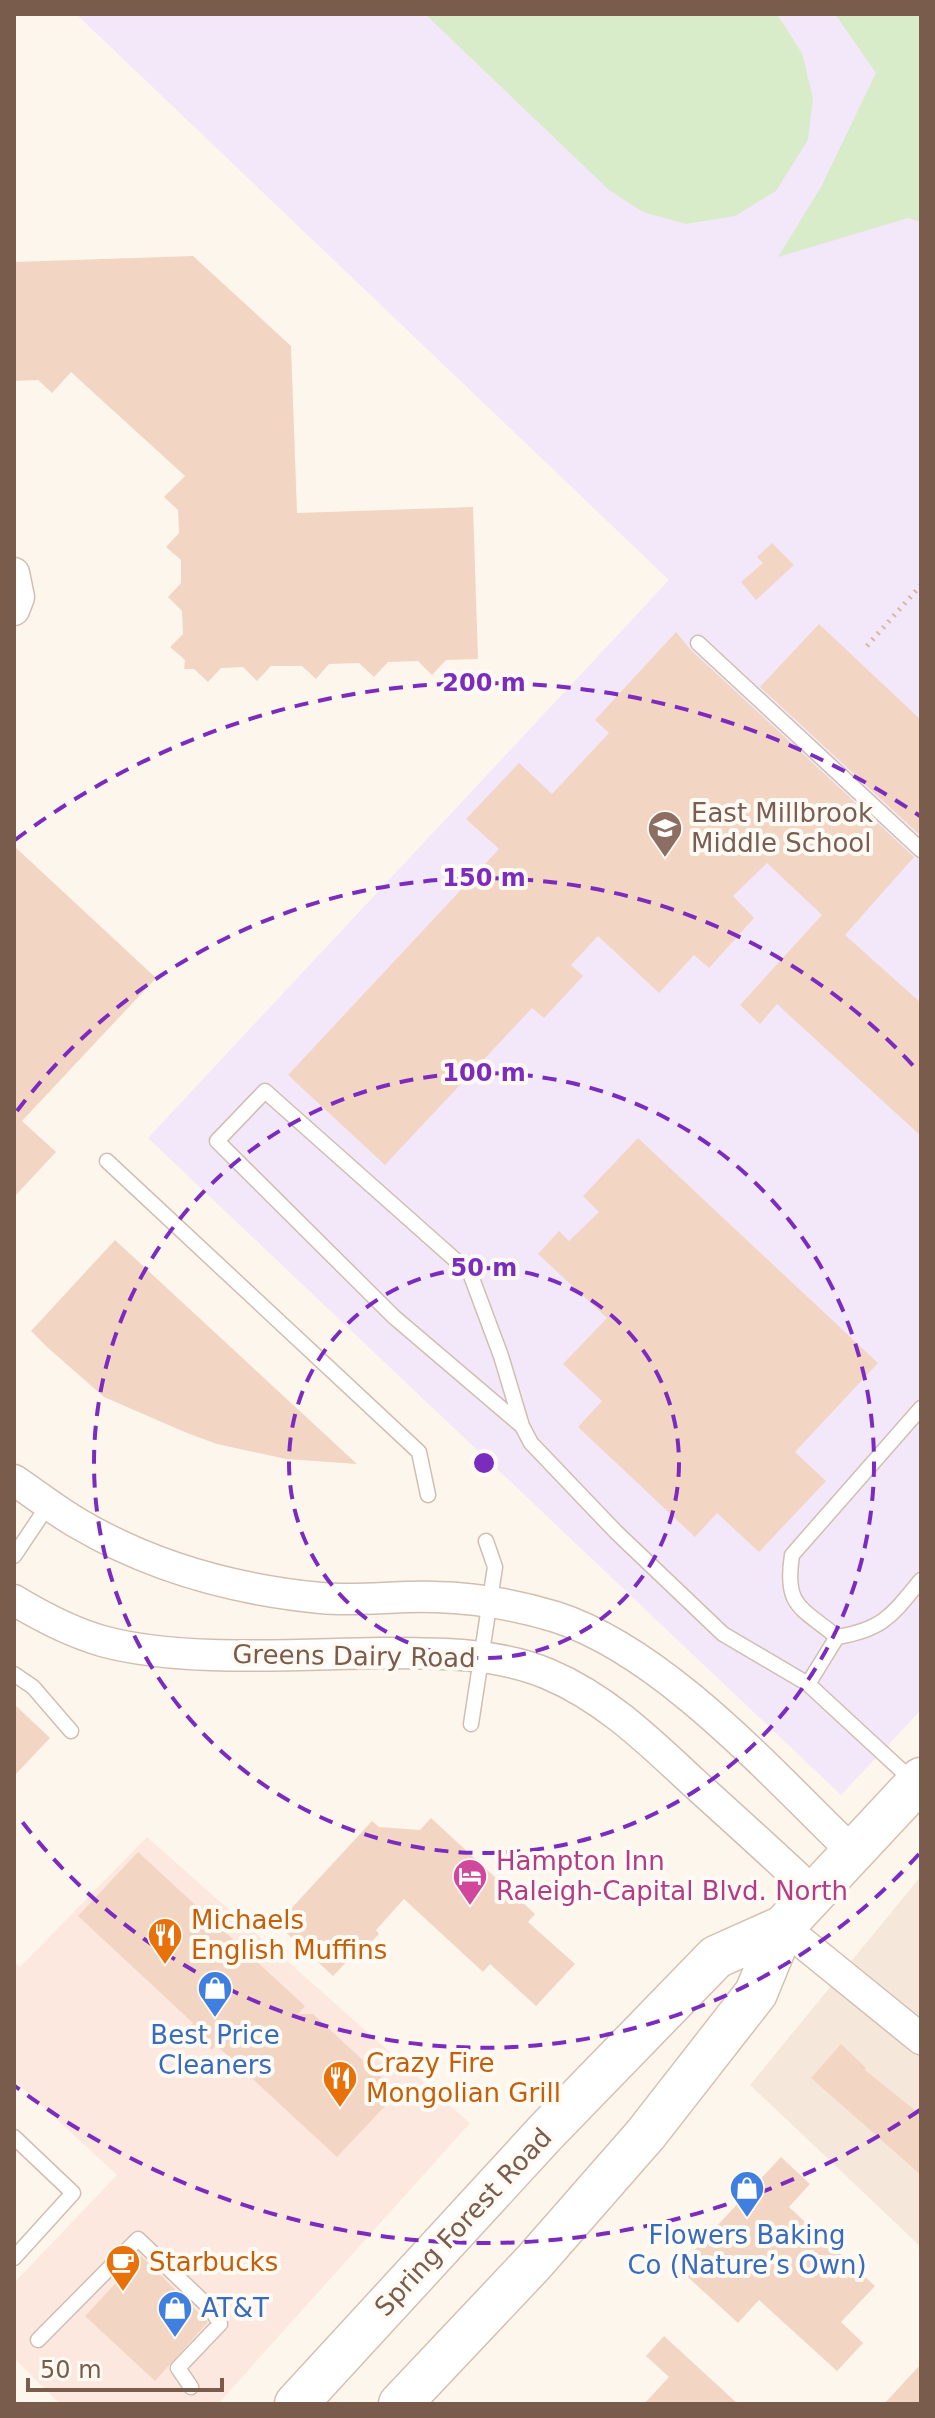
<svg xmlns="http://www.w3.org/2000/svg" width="935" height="2418" viewBox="0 0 935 2418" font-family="'DejaVu Sans',sans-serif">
  <rect width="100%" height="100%" fill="#fdf6ec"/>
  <path fill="#f5e8da" d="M 921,1876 L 921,2247 L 750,2085 Z"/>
  <path fill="#fde8e0" d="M 147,1837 L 470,2123 L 218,2404 L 60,2404 L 14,2358 L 14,2283 L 117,2175 L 14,2080 L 14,1962 L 20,1967 Z"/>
  <path fill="#f3e8fa" d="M 76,14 L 921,14 L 921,1710 L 841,1795 L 148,1138 L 669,580 Z"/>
  <path fill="#d8ecc9" d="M 425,14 L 777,14 L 802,53 L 813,98 L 808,140 L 776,191 L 735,216 L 686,224 L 643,212 L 609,190 Z
    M 835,14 L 921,14 L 921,222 L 908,218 L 778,257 L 821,187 L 876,73 Z"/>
  <path fill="#f3d5c3" d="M 193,256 L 291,346 L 297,513 L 473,507 L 478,659 L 446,660 L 432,675 L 418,661 L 388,662 L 374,677 L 359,663 L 329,664 L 316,679 L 302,666 L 271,666 L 257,681 L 243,667 L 221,668 L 208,682 L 194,669 L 184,669 L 185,660 L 170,647 L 183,634 L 182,611 L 168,597 L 181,583 L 181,560 L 166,547 L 179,533 L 178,510 L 164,497 L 185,476 L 71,372 L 52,393 L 38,380 L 14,381 L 14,262 Z
    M 772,543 L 794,565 L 756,600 L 741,582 L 763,563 L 757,557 Z
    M 819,624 L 921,720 L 921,836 L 760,687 Z
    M 676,632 L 691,650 L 914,857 L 845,935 L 921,1003 L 921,1136 L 777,1004 L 760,1024 L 740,1005 L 822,915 L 767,863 L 733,896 L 754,918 L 709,968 L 694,955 L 659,993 L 598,936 L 571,965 L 583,976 L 544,1018 L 532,1008 L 385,1165 L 288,1075 L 499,849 L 466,819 L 519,763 L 552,794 L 609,733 L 595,720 Z
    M 14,846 L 156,978 L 22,1121 L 56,1152 L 14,1197 Z
    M 638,1138 L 878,1363 L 795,1452 L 826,1481 L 759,1552 L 717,1513 L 695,1537 L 578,1427 L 602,1401 L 563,1364 L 607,1318 L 538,1254 L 559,1231 L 569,1241 L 599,1212 L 583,1196 Z
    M 115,1240 L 357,1464 L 286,1459 L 217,1444 L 187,1433 L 104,1397 L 47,1347 L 31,1331 Z
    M 14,1704 L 50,1738 L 14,1776 Z
    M 431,1818 L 535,1914 L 528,1922 L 575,1964 L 536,2006 L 490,1964 L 483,1972 L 404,1899 L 376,1930 L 379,1934 L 357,1957 L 354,1954 L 333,1976 L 277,1924 L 372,1821 L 379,1827 L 420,1830 Z
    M 138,1852 L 305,2006 L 298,2014 L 313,2014 L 392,2087 L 382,2098 L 388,2103 L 337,2157 L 216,2045 L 212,2050 L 188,2028 L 193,2023 L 78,1916 Z
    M 841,2044 L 866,2068 L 865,2070 L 921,2115 L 921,2175 L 811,2078 Z
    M 781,2157 L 810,2184 L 789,2207 L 875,2286 L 841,2322 L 863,2343 L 837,2371 L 759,2300 L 738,2323 L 678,2268 Z
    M 141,2256 L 208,2322 L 155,2381 L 85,2316 Z
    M 664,2336 L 738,2404 L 644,2404 L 669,2377 L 646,2356 Z
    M 921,2364 L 921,2404 L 884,2404 Z"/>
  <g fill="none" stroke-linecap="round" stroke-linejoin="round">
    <g stroke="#d1beb0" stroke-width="17">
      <path id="service" d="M 698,643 L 921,850
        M 107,1161 L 419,1452 L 428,1495
        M 921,1408 L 792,1555 C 784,1607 801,1607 837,1637 C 884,1629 892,1615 921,1580
        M 522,1426 L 394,1317 L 217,1141 L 265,1091 L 470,1273 L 501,1356 L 522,1426 L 531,1443 L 616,1532 L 723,1634 L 808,1684
        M 14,1556 L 49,1504
        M 837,1637 L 808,1684 L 914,1782
        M 14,1674 L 33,1687 L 71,1731
        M 471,1724 L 495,1567 L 486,1541
        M 14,2137 L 73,2193 L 14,2258
        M 38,2340 L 138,2239 L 212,2310 L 220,2324 L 178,2368 L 191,2387"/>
    </g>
    <g stroke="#d1beb0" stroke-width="33">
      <path id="minor" d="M 14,573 L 19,597 L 14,610
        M 14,1480 C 35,1494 56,1511 79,1524 C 152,1567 237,1590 321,1598 C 359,1602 398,1595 436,1597 C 476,1598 517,1605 556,1617 C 664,1652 771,1773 853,1852
        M 14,1600 C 42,1617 71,1632 102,1641 C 182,1663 297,1654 380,1653 C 436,1653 496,1652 548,1674 C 605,1698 648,1740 693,1782 C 734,1819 774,1855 814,1893
        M 783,1927 L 921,2039"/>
    </g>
    <g stroke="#d6c0b0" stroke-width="45">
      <path id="secondary" d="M 296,2404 L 546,2132 L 716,1957 L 783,1927
        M 400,2404 L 534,2262 L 646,2134 L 756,1993 L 783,1927 L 921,1779"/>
    </g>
    <path stroke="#d9b8a5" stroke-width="5" stroke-dasharray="2 6" stroke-linecap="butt" d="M 867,646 L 921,585"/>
    <use href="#service" stroke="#fff" stroke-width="14"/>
    <use href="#minor" stroke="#fff" stroke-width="30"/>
    <use href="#secondary" stroke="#fff" stroke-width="42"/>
  </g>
  <g fill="none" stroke="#7b2cbf" stroke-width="4" stroke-dasharray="14 10">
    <circle cx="484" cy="1463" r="195"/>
    <circle cx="484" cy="1463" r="390"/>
    <path d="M919 1854A585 585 0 0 1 17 1815M17 1111A585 585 0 0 1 919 1072"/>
    <path d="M920 2110A780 780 0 0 1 15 2086M15 840A780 780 0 0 1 920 816"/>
  </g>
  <defs>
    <g id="school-pin" transform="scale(1.8)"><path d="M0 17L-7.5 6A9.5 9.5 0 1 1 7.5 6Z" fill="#8d6e63" stroke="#fffaf3"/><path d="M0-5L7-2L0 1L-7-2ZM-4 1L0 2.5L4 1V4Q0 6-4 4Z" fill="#fff"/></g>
    <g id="hotel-pin" transform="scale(1.8)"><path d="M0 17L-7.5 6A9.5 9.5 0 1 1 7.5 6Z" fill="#d1479c" stroke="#fffaf3"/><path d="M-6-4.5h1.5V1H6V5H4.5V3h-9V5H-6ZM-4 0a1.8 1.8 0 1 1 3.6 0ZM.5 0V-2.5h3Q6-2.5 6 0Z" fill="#fff"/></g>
    <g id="restaurant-pin" transform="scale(1.8)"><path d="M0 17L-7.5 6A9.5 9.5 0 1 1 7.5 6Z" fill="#e8710a" stroke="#fffaf3"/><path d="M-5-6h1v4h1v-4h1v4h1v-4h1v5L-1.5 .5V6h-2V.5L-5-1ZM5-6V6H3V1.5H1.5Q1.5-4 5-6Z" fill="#fff"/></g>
    <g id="shop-pin" transform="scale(1.8)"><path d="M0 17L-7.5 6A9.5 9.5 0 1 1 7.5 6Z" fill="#3f7fe0" stroke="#fffaf3"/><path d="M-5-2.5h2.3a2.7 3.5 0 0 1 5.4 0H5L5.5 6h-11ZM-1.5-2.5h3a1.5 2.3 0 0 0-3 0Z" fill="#fff"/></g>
    <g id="cafe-pin" transform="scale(1.8)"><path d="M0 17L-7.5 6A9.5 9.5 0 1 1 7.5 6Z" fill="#e8710a" stroke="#fffaf3"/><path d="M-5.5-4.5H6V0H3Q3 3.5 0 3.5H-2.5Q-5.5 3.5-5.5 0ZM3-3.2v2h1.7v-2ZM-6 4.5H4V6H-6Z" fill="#fff"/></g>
  </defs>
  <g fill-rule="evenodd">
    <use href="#school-pin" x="665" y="828"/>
    <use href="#hotel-pin" x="470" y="1876"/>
    <use href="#restaurant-pin" x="165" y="1935"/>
    <use href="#shop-pin" x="215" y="1988"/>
    <use href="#restaurant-pin" x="340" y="2078"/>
    <use href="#shop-pin" x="747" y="2188"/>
    <use href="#cafe-pin" x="123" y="2262"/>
    <use href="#shop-pin" x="175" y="2308"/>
  </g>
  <g text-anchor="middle" stroke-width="8" stroke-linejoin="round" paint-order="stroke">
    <g font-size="26" fill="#785e54" stroke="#fffaf3" text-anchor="start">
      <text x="691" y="822">East Millbrook<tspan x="691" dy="30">Middle School</tspan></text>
    </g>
    <g font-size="26" fill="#7a5c4d" stroke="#fffaf3">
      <text transform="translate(354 1656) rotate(1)" y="9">Greens Dairy Road</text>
      <text transform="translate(463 2222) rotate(-47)" y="9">Spring Forest Road</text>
    </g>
    <g font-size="26" fill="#b23c85" stroke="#fffaf3" text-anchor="start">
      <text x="496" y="1870">Hampton Inn<tspan x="496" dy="30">Raleigh-Capital Blvd. North</tspan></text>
    </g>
    <g font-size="26" fill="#c56008" stroke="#fffaf3" text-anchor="start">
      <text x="191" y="1929">Michaels<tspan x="191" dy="30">English Muffins</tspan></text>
      <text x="366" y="2072">Crazy Fire<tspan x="366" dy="30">Mongolian Grill</tspan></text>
      <text x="149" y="2271">Starbucks</text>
    </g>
    <g font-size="26" fill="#366cbe" stroke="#fffaf3">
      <text x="215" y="2044">Best Price<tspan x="215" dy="30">Cleaners</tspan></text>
      <text x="747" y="2244">Flowers Baking<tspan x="747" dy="30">Co (Nature’s Own)</tspan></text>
      <text x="201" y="2317" text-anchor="start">AT&amp;T</text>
    </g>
  </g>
  <circle cx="484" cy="1463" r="12" fill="#7b2cbf" stroke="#fffaf3" stroke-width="4"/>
  <g font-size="24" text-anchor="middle" font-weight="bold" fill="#7b2cbf" stroke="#fffaf3" stroke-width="8" stroke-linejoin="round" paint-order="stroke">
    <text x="484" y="691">200 m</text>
    <text x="484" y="886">150 m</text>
    <text x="484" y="1081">100 m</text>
    <text x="484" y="1276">50 m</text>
  </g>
  <rect width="935" height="2418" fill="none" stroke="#7a5c4d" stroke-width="32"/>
  <path d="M28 2378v12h194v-12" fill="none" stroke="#7a5c4d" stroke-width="4"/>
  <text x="40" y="2378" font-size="24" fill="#7a5c4d" stroke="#fffaf3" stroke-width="6" paint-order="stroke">50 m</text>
</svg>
